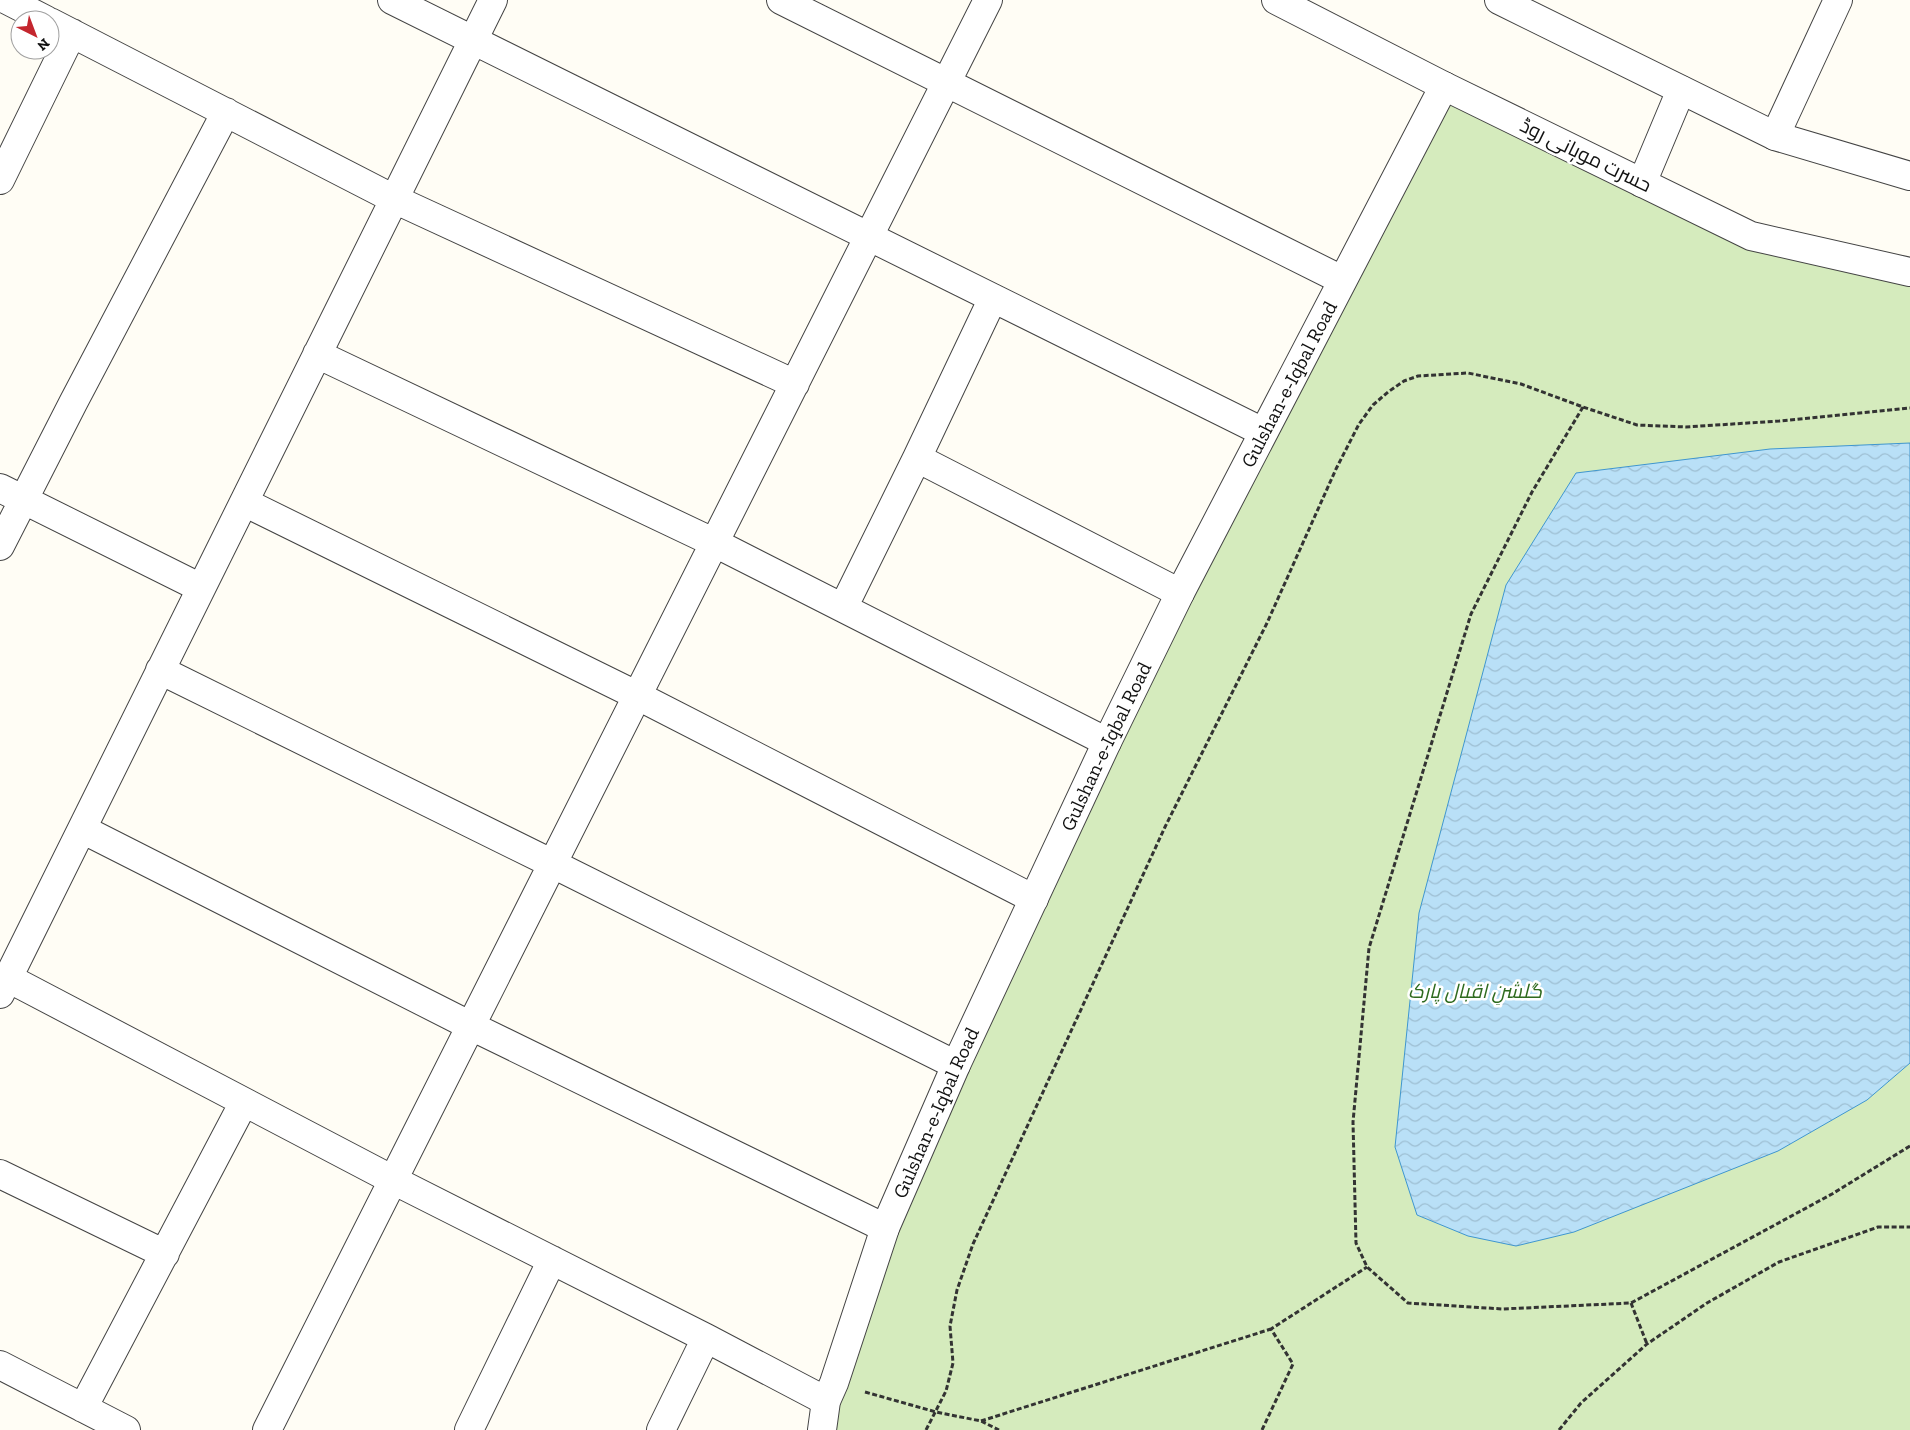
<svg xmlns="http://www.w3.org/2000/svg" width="1910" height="1430" viewBox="0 0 1910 1430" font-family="'Zilla Slab',Cairo,serif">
  <defs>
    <pattern id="water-waves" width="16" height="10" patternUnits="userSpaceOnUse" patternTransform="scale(1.25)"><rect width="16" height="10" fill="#b9e0f7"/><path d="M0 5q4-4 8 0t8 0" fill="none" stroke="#9ebfd3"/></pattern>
  </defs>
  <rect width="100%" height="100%" fill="#fffdf5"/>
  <path fill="#d5ebbd" d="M 1444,86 L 1751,236 L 1910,272 L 1910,1430 L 822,1430 L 826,1401 L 1107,742 Z"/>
  <path fill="url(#water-waves)" stroke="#3f96cf" d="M 1910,443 L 1910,1063 L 1867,1100 L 1778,1151 L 1574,1232 L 1516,1246 L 1468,1236 L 1417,1215 L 1395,1147 L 1419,913 L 1506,585 L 1576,473 L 1770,449 Z"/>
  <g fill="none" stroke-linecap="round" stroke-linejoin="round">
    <g stroke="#444" stroke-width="30">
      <path id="minor" d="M 7,0 L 46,20
        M 392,0 L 1263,432
        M 781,0 L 1342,280
        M 50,22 L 394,199 L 795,384
        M 1775,136 L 1838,0
        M 0,180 L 72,33
        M 317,354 L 715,543 L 1107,742
        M 917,458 L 1180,593
        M 0,488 L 201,588
        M 244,502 L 638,696 L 1034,899
        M 0,546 L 73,403 L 226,112
        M 843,608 L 917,458 L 993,298
        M 160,670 L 553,864 L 956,1065
        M 82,829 L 471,1026 L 885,1228
        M 8,978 L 393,1180 L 706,1338 L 826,1401
        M 0,994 L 493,0
        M 0,1174 L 165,1254
        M 0,1365 L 126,1430
        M 83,1408 L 244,1102
        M 267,1430 L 988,0
        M 469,1430 L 552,1260
        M 661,1430 L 706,1338"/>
    </g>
    <g stroke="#444" stroke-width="30">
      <g id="tertiary">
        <path d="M 1276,0 L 1444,86 L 1751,236 L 1910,272"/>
        <path d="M 1499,0 L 1775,136 L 1910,176"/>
        <path d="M 1642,183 L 1681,90"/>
        <path id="s1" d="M 822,1430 L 826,1401 L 834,1383 L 885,1228 L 956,1065 L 1107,742 L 1180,593 L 1444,86"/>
      </g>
    </g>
    <path stroke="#333" stroke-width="3" stroke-dasharray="5 2.5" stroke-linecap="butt" d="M 1583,407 L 1532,492 L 1471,614 L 1369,948 L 1353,1122 L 1356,1243 L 1367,1267 L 1408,1303 L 1503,1309 L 1631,1303 L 1832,1194 L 1910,1146
      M 1631,1303 L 1647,1344
      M 865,1392 L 936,1412 L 981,1421 L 999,1430
      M 981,1421 L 1271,1329
      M 926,1430 L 946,1391 L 953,1363 L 950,1326 L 957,1290 L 973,1244 L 1165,827 L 1267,623 L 1336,469 L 1359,424 L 1373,405 L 1388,392 L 1404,381 L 1418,376 L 1468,373 L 1521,384 L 1583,407 L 1637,425 L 1686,427 L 1779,421 L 1910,408
      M 1262,1430 L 1293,1364 L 1271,1329 L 1367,1267
      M 1559,1430 L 1581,1403 L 1647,1344 L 1707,1303 L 1779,1262 L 1878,1227 L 1910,1227"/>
    <use href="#minor" stroke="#fff" stroke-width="28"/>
    <use href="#tertiary" stroke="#fff" stroke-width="28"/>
  </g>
  <g text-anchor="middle" stroke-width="5" stroke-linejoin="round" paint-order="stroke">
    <g font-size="20" fill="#111" stroke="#fff">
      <text transform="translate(1586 155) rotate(26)" y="7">حسرت موہانی روڈ</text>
      <text dy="7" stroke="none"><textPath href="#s1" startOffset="1148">Gulshan-e-Iqbal Road</textPath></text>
      <text dy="7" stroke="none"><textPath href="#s1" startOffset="742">Gulshan-e-Iqbal Road</textPath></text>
      <text dy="7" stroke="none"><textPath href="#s1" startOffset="338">Gulshan-e-Iqbal Road</textPath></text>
    </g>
    <g font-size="20" font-style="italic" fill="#2f6b1f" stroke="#fff">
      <text x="1475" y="998">گلشنِ اقبال پارک</text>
    </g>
  </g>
  <g transform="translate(35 35) rotate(138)"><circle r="24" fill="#ffffff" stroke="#a0a0a0"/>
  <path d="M0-4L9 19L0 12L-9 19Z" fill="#c4262e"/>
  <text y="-8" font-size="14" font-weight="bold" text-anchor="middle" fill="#111111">N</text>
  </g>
</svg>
